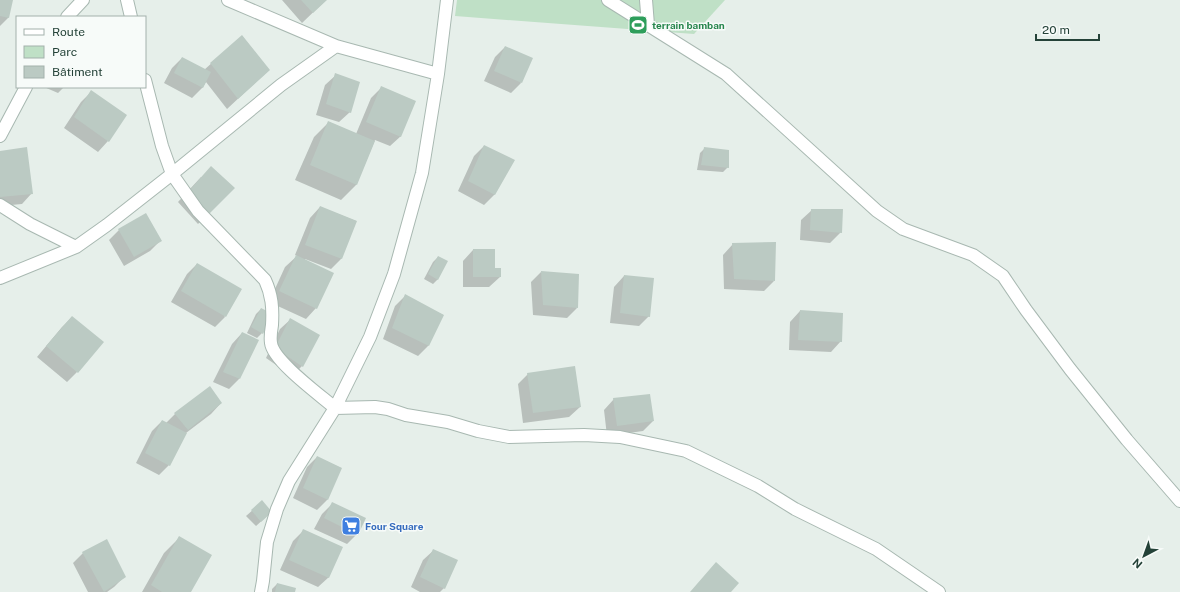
<svg xmlns="http://www.w3.org/2000/svg" width="1180" height="592" viewBox="0 0 1180 592" font-family="'Public Sans',sans-serif">
  <rect width="100%" height="100%" fill="#e6efea"/>
  <path fill="#bfe0c6" d="M 457,0 L 725,0 L 694,34 L 455,16 Z"/>
  <path fill="#0003" d="M 0,0 L 12,0 L 8,18 L 0,26 Z
    M 282,0 L 326,0 L 302,23 Z
    M 242,36 L 269,70 L 227,109 L 206,82 L 203,87 L 192,98 L 164,83 L 172,68 L 182,58 L 204,70 Z
    M 505,47 L 521,83 L 511,93 L 484,81 L 495,57 Z
    M 336,75 L 350,112 L 339,122 L 316,115 L 325,85 Z
    M 44,87 L 64,87 L 58,93 Z
    M 381,88 L 401,136 L 390,146 L 375,140 L 356,185 L 341,200 L 295,180 L 314,137 L 329,122 L 356,134 L 371,98 Z
    M 91,92 L 108,141 L 98,152 L 64,128 L 81,102 Z
    M 484,146 L 495,194 L 484,205 L 458,191 L 474,156 Z
    M 705,148 L 728,167 L 723,172 L 697,170 L 700,153 Z
    M 0,152 L 32,193 L 22,204 L 0,206 Z
    M 201,177 L 234,188 L 198,224 L 178,202 Z
    M 320,207 L 356,221 L 341,259 L 331,269 L 305,259 L 316,308 L 306,319 L 269,302 L 285,267 L 297,256 L 295,255 L 310,218 Z
    M 812,210 L 841,232 L 830,243 L 800,240 L 801,220 Z
    M 119,230 L 160,241 L 150,251 L 124,266 L 109,240 Z
    M 733,244 L 774,281 L 764,291 L 724,289 L 723,255 Z
    M 473,250 L 494,250 L 494,269 L 500,277 L 489,287 L 463,287 L 463,261 Z
    M 438,257 L 438,279 L 433,284 L 424,279 L 433,262 Z
    M 197,264 L 225,317 L 215,327 L 171,302 L 187,274 Z
    M 541,272 L 577,308 L 567,318 L 533,315 L 531,282 Z
    M 624,276 L 649,316 L 639,326 L 610,323 L 614,287 Z
    M 405,296 L 443,315 L 428,346 L 418,356 L 383,339 L 395,306 Z
    M 261,309 L 262,333 L 257,338 L 247,333 L 256,314 Z
    M 800,311 L 841,341 L 831,352 L 789,350 L 790,322 Z
    M 72,317 L 77,372 L 67,382 L 37,357 L 62,327 Z
    M 291,319 L 302,366 L 292,376 L 266,358 L 280,329 Z
    M 242,333 L 239,379 L 229,389 L 213,382 L 232,344 Z
    M 528,374 L 580,407 L 569,417 L 523,423 L 518,384 Z
    M 614,399 L 653,421 L 643,431 L 607,436 L 604,410 Z
    M 221,403 L 211,414 L 186,433 L 169,465 L 159,475 L 136,463 L 152,431 L 162,421 L 166,423 L 175,414 Z
    M 317,457 L 341,468 L 327,500 L 317,510 L 293,498 L 307,467 Z
    M 262,502 L 266,517 L 256,526 L 246,516 Z
    M 332,504 L 357,534 L 347,544 L 314,529 L 322,514 Z
    M 303,531 L 329,577 L 318,587 L 280,570 L 293,541 Z
    M 179,538 L 190,592 L 142,592 L 164,553 Z
    M 434,550 L 444,588 L 440,592 L 420,592 L 411,587 L 423,560 Z
    M 83,553 L 125,576 L 114,587 L 107,592 L 88,592 L 73,563 Z
    M 277,584 L 294,592 L 272,592 L 272,589 Z"/>
  <path fill="#bbcac3" d="M 0,0 L 13,0 L 9,18 L 0,16 Z
    M 301,0 L 327,0 L 313,13 Z
    M 242,35 L 270,70 L 238,99 L 210,63 Z
    M 505,46 L 533,58 L 522,83 L 494,71 Z
    M 182,57 L 211,72 L 203,88 L 174,73 Z
    M 335,73 L 360,82 L 351,113 L 326,104 Z
    M 381,86 L 416,101 L 401,137 L 366,122 Z
    M 91,90 L 127,115 L 109,142 L 74,117 Z
    M 328,121 L 375,141 L 357,185 L 310,165 Z
    M 484,145 L 515,160 L 495,195 L 468,181 Z
    M 27,147 L 33,194 L 0,197 L 0,151 Z
    M 704,147 L 729,150 L 729,168 L 701,165 Z
    M 211,166 L 235,188 L 209,214 L 188,192 Z
    M 320,206 L 357,221 L 342,259 L 305,245 Z
    M 811,209 L 843,209 L 842,233 L 810,230 Z
    M 146,213 L 162,241 L 134,257 L 118,229 Z
    M 776,242 L 775,281 L 734,279 L 732,243 Z
    M 473,249 L 495,249 L 495,268 L 501,268 L 501,277 L 473,277 Z
    M 296,255 L 334,273 L 317,309 L 279,291 Z
    M 438,256 L 448,261 L 438,280 L 428,274 Z
    M 197,263 L 242,289 L 226,317 L 181,291 Z
    M 541,271 L 579,274 L 578,308 L 543,305 Z
    M 624,275 L 654,278 L 650,317 L 620,313 Z
    M 405,294 L 444,315 L 429,346 L 392,328 Z
    M 261,308 L 273,314 L 263,334 L 251,327 Z
    M 800,310 L 843,313 L 842,342 L 798,340 Z
    M 72,316 L 104,342 L 78,373 L 46,346 Z
    M 290,318 L 320,335 L 303,367 L 275,348 Z
    M 242,332 L 259,340 L 240,379 L 223,372 Z
    M 575,366 L 581,407 L 533,413 L 527,373 Z
    M 210,386 L 222,403 L 188,430 L 174,413 Z
    M 650,394 L 654,421 L 617,426 L 613,398 Z
    M 162,420 L 187,433 L 170,466 L 145,453 Z
    M 317,456 L 342,468 L 328,500 L 303,488 Z
    M 262,500 L 272,512 L 261,522 L 251,510 Z
    M 332,502 L 366,518 L 358,535 L 324,518 Z
    M 303,529 L 343,547 L 329,578 L 289,560 Z
    M 179,536 L 212,555 L 191,592 L 162,592 L 151,585 Z
    M 107,539 L 126,577 L 104,592 L 82,552 Z
    M 433,549 L 458,560 L 445,589 L 420,577 Z
    M 716,562 L 739,583 L 731,592 L 690,592 Z
    M 277,583 L 296,588 L 295,592 L 275,592 Z"/>
  <g fill="none" stroke-linecap="round" stroke-linejoin="round">
    <g stroke="#a8b8b1" stroke-width="14">
      <path id="minor" d="M 127,0 L 131,17
        M 228,0 L 336,46 L 438,74
        M 608,0 L 726,74 L 877,211 L 903,229 L 973,255 L 1003,276 L 1026,310 L 1070,369 L 1127,440 L 1180,501
        M 646,0 L 648,25
        M 67,17 L 83,0
        M 145,80 L 162,146 L 172,174 L 198,211 L 265,280 C 272,295 273,308 272,325 C 271,331 270,337 271,343 C 273,361 320,395 335,408 L 375,407 L 388,409 L 406,415 L 448,422 L 478,431 L 509,437 L 584,435 L 620,437 L 686,451 L 758,486 L 795,509 L 876,549 L 939,592
        M 0,136 L 26,87
        M 0,205 L 30,224 L 76,247
        M 0,278 L 76,247 L 107,225 L 172,174 L 281,85 L 336,46
        M 261,592 L 263,581 L 267,542 L 277,509 L 289,481 L 335,408 L 370,337 L 394,274 L 422,173 L 438,74 L 447,0"/>
    </g>
    <use href="#minor" stroke="#fff" stroke-width="12"/>
  </g>
  <defs>
    <g id="stadium-square" transform="scale(1)"><rect x="-9" y="-9" width="18" height="18" rx="4" fill="#2e9e5b" stroke="#f7fbf9"/><path d="M0-5a6.5 5 0 1 0 0 10a6.5 5 0 1 0 0-10ZM-3.5-1.8h7v3.6h-7Z" fill="#fff"/></g>
    <g id="supermarket-square" transform="scale(1)"><rect x="-9" y="-9" width="18" height="18" rx="4" fill="#3f7fe0" stroke="#f7fbf9"/><path d="M-6-5.5h2.5l.6 2H6L4.5 2H-2.5L-4.4-4H-6ZM-1.5 3.2a1.3 1.3 0 1 0 .1 0ZM3 3.2a1.3 1.3 0 1 0 .1 0Z" fill="#fff"/></g>
  </defs>
  <g fill-rule="evenodd">
    <use href="#stadium-square" x="638" y="25"/>
    <use href="#supermarket-square" x="351" y="526"/>
  </g>
  <g text-anchor="middle" stroke-width="3" stroke-linejoin="round" paint-order="stroke">
    <g font-size="10" font-weight="bold" fill="#27864d" stroke="#f7fbf9" text-anchor="start">
      <text x="652" y="29">terrain bamban</text>
    </g>
    <g font-size="10" font-weight="bold" fill="#366cbe" stroke="#f7fbf9" text-anchor="start">
      <text x="365" y="530">Four Square</text>
    </g>
  </g>
  <rect x="16" y="16" width="130" height="72" fill="#f7fbf9" stroke="#a3b1ac"/>
  <rect x="24" y="29" width="20" height="6" fill="#ffffff" stroke="#a3b1ac"/>
  <text x="52" y="36" font-size="12" fill="#244238">Route</text>
  <rect x="24" y="46" width="20" height="12" fill="#bfe0c6" stroke="#a3b1ac"/>
  <text x="52" y="56" font-size="12" fill="#244238">Parc</text>
  <rect x="24" y="66" width="20" height="12" fill="#bbcac3" stroke="#a3b1ac"/>
  <text x="52" y="76" font-size="12" fill="#244238">Bâtiment</text>
  <g transform="translate(1144 556) rotate(221)" stroke="#f7fbf9" stroke-width="3" paint-order="stroke">
  <path d="M0-3L7 15L0 10L-7 15Z" fill="#244238"/>
  <text y="-6" font-size="11" font-weight="bold" text-anchor="middle" fill="#244238">N</text>
  </g>
  <path d="M1036 34v6h63v-6" fill="none" stroke="#244238" stroke-width="2"/>
  <text x="1042" y="34" font-size="12" fill="#244238" stroke="#f7fbf9" stroke-width="3" paint-order="stroke">20 m</text>
</svg>
